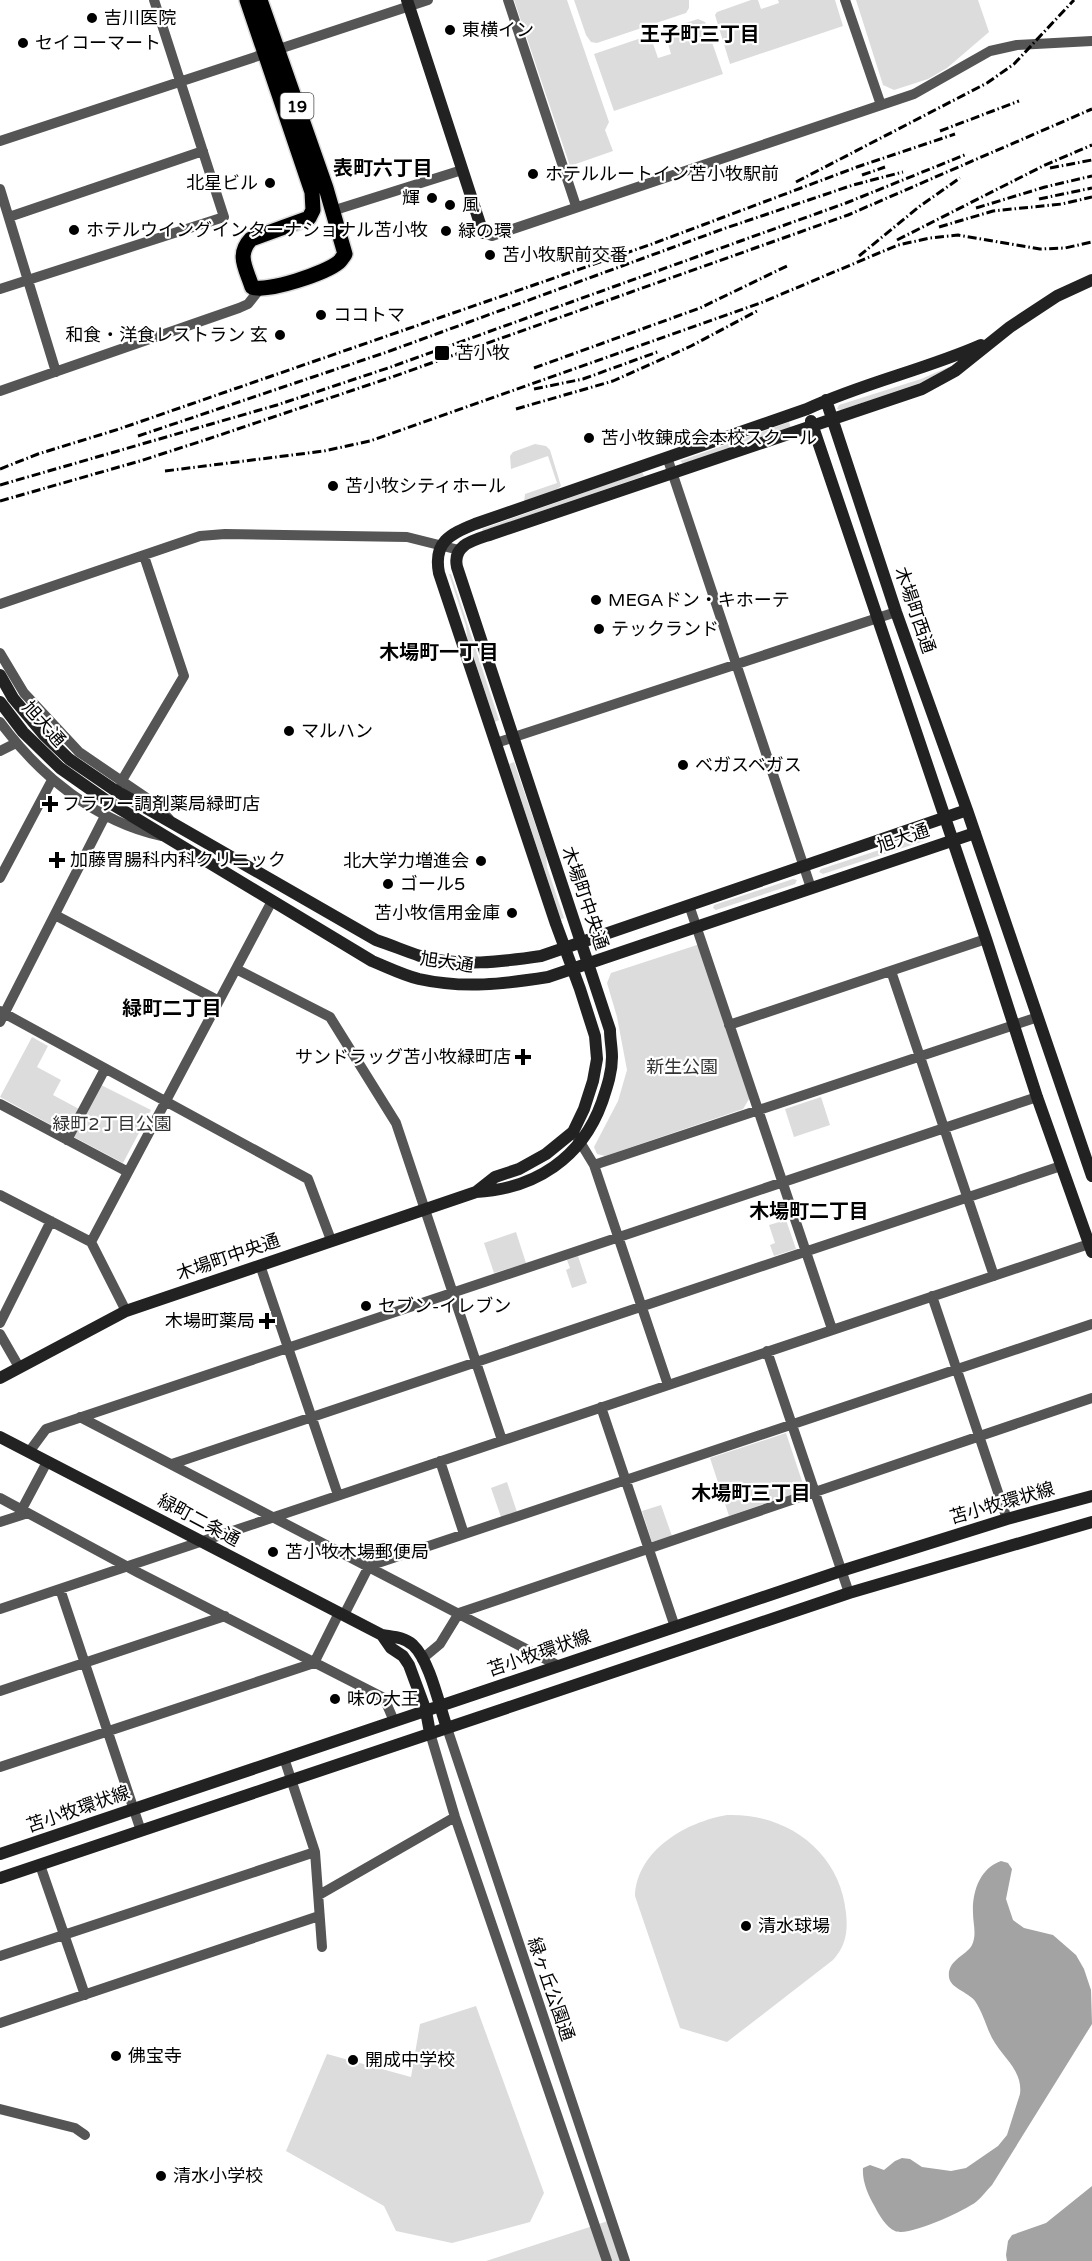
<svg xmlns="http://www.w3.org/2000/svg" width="1092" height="2261" viewBox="0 0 1092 2261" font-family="'Varela Round','Noto Sans JP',sans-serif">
  <rect width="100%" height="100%" fill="#fff"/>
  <path fill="#dcdcdc" d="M 514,0 L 567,0 L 609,122 L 605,130 L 613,151 L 570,166 Z
    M 574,0 L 689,0 L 689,8 L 686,13 L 597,43 L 591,42 L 586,35 Z
    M 751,0 L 758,0 L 761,9 L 779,3 L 778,0 L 835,0 L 843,26 L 730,64 L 715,15 L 717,12 Z
    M 856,0 L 978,0 L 989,32 L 947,68 L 928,79 L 894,90 L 883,85 Z
    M 698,19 L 705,22 L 723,74 L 614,111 L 594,54 L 650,35 L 658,58 L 671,54 L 664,30 Z
    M 958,363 L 923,382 L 841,410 L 837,409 L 839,405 L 921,379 Z
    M 789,422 L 791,428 L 684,464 L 680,461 Z
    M 535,444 L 546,446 L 550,450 L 561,486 L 552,493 L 524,502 L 525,494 L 557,483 L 548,456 L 511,469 L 510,456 L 513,452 Z
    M 642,472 L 644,476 L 483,531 L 482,529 Z
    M 449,574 L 451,574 L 499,720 L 495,722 L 467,637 L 466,626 Z
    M 514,762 L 546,856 L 547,867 L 564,918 L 561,919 L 509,764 Z
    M 922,836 L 924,841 L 823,874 L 819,872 L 821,869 Z
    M 793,879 L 797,880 L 795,884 L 716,910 L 713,908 L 714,905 Z
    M 700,944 L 751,1096 L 743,1109 L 605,1156 L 597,1154 L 594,1147 L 618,1101 L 627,1070 L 617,1017 L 607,983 L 611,973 Z
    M 32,1037 L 48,1046 L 37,1067 L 61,1080 L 53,1095 L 79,1109 L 66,1133 L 0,1097 Z
    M 101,1085 L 151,1110 L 123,1163 L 74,1137 Z
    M 821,1097 L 830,1125 L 794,1137 L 785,1109 Z
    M 786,1220 L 796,1249 L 774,1256 L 770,1245 L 775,1243 L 769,1225 Z
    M 516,1232 L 526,1263 L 494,1273 L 484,1243 Z
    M 578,1256 L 587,1283 L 572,1288 L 566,1270 L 570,1268 L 567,1260 Z
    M 786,1433 L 805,1490 L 729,1516 L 710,1458 Z
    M 507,1482 L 517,1512 L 501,1517 L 491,1488 Z
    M 661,1505 L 672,1536 L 652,1542 L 642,1511 Z
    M 727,1815 C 786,1813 840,1851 846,1913 C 848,1931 846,1946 833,1960 L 727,2042 L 680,2028 L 635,1896 C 637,1850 686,1822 727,1815 Z
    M 476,2006 L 544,2193 L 530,2222 L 452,2243 L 396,2231 L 384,2206 L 286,2151 L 327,2054 L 411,2077 L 420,2024 Z
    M 611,2220 L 625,2261 L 486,2261 Z"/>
  <path fill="#a3a3a3" d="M 1001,1861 L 1008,1863 L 1012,1869 L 1006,1899 L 1013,1920 L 1024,1928 L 1053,1935 L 1076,1955 L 1084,1969 L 1091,1990 L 1092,2024 L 992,2185 C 987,2190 982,2197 976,2202 C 964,2211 909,2237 895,2231 C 886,2227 879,2215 875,2207 C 868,2195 862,2181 863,2168 L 870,2165 L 884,2170 L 895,2161 L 902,2158 L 910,2159 L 922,2167 L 951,2171 L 966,2168 L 998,2146 L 1007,2135 L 1020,2094 C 1023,2070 1002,2057 992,2038 C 986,2026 983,2013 975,2001 C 968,1992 950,1988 949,1977 C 947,1960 966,1956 972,1945 C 977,1934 973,1924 973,1913 C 972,1892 980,1868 1001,1861 Z
    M 1092,2186 L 1092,2261 L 1007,2261 L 1006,2255 L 1008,2241 L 1012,2235 L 1046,2223 Z"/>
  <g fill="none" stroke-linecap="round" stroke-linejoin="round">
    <g stroke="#dbdbdb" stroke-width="18">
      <path id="primary" d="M 247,0 L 312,192 L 313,210 L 309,218 L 251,239 C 236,255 246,268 252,287 C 267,293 326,273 339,262 C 341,260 343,257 345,254 L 326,188 L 260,0"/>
    </g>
    <path stroke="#555" stroke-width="10" d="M 508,0 L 576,206
      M 845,0 L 881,105
      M 0,141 L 428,0
      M 0,189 L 56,372
      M 332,211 L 462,170
      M 9,217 L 203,151
      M 483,233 L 492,236 L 914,94 L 990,51 L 1017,45 L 1092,41
      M 0,289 L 224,217 L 154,0
      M 0,391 L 239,308 L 248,304 L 259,290
      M 667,457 L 811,888
      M 0,604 L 200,536 L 225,534 L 407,537 L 459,550
      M 0,653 L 24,693 L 79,752 L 154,803 L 169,819
      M 0,722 C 39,775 96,822 162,836
      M 496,743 L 896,612
      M 0,751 L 16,743
      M 121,782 L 184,676 L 144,556
      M 0,878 L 52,780
      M 689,905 L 832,1329
      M 55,915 L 219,1001
      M 236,969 L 330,1017 L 396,1123 L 502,1440
      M 891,971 L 994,1276
      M 0,1011 L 308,1179 L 331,1240
      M 0,1022 L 105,816
      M 729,1025 L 986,939
      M 0,1104 L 128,1172
      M 577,1137 L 594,1165 L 668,1385
      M 67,1140 L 105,1069
      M 594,1165 L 1038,1017
      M 0,1195 L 91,1242 L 126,1311
      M 91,1242 L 272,901
      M 260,1265 L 338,1495
      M 932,1296 L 1007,1519
      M 0,1323 L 51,1221
      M 0,1334 L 19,1367
      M 767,1351 L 849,1593
      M 601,1407 L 675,1627
      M 80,1417 L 557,1665
      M 29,1452 L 46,1429 L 1037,1097
      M 440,1461 L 464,1534
      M 172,1464 L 1061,1166
      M 0,1498 L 139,1573 L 384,1698 L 394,1721
      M 22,1509 L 47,1462
      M 0,1522 L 28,1513
      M 60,1589 L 141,1831
      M 0,1609 L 1092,1243
      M 344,1615 L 369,1566 L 1092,1324
      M 422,1659 L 440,1644 L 459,1613 L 1092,1398
      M 0,1691 L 225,1616
      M 447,1728 L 625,2261
      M 430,1733 L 455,1817 L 607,2261
      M 284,1758 L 315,1852 L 322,1947
      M 0,1767 L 314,1663 L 339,1613
      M 40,1865 L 85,1995
      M 319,1895 L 455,1817
      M 0,1956 L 315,1852
      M 0,2023 L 319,1916
      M 0,2109 L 75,2128 L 85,2135"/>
    <path stroke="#222" stroke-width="12" d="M 407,0 L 483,233
      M 826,400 L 896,612 L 967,810
      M 811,421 L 986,939 L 1037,1097 L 1092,1252
      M 0,675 L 13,698 L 44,735 L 69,759 L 113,789 L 376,940 C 391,945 405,951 420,956 C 460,967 501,962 541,956 L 967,810 L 1092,1176
      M 0,702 L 23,732 L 60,768 L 107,801 L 372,961 C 387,967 403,975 419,979 C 464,989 504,984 548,977 L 975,833
      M 476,1192 L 495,1177 L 519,1169 L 546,1154 L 573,1132 L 584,1109 L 593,1081 L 597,1059 L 595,1036 L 580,989 L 556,924 L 439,573 C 433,542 450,534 475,524 L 807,409 C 863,383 924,370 981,345
      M 0,1378 L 126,1311 L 476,1192 C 535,1189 582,1158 602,1102 C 607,1087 612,1073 612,1057 C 612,1048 610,1039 610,1030 L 457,567 C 452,544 475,540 492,534 L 922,389 L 955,371 L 1010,327 L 1057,296 L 1092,280
      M 0,1437 L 382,1635 C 393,1637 404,1637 413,1645 C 430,1661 439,1705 447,1728
      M 382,1635 L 391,1648 L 403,1656 L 409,1665 L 426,1711 L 430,1733
      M 0,1854 L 841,1571 L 1007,1519 L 1092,1496
      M 0,1878 L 849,1593 L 1092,1522"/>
    <use href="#primary" stroke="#000" stroke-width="15"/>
    <path stroke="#000" stroke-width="3" stroke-dasharray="9 3 1.5 3" stroke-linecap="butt" d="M 940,131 L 1019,101
      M 1050,168 L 1092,160
      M 862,175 L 885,167
      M 796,182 L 987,83 L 1014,64 L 1074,0
      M 1039,199 L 1092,188
      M 976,208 L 1045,187 L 1092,176
      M 939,227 L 993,211 L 1062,204 L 1092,197
      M 897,240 L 1043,166 L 1092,145
      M 859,256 L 920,206 L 960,178
      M 534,368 L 700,308 L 787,266
      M 534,389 L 583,379 L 660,351
      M 516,409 L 613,381 L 691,346 L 757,311
      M 138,436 L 387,352 L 723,229 L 853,185 L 903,172
      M 0,469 L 38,454 L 119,429 L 652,244 L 857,167 L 955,134
      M 165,471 L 324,451 L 370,441 L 763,302 L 898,245 L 930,238 L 958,235 L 1040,249 L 1065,248 L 1092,242
      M 0,485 L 277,405 L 388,368 L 846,203 L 967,154
      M 0,501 L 140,461 L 208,439 L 392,377 L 848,215 L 1092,109"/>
  </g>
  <g fill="#000" stroke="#fff" stroke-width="2">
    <circle cx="92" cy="18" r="6"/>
    <circle cx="450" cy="30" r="6"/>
    <circle cx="23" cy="43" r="6"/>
    <circle cx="533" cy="174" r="6"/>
    <circle cx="270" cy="183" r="6"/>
    <circle cx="432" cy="198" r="6"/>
    <circle cx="450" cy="205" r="6"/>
    <circle cx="74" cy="230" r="6"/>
    <circle cx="446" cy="231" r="6"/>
    <circle cx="490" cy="255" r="6"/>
    <circle cx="321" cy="315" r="6"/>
    <circle cx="280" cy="335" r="6"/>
    <rect x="434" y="345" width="16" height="16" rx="3"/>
    <circle cx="589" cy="438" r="6"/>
    <circle cx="333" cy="486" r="6"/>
    <circle cx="596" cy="600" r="6"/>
    <circle cx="599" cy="629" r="6"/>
    <circle cx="289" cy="731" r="6"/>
    <circle cx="683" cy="765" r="6"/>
    <path d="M47 795h6v6h6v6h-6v6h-6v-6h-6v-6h6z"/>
    <path d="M54 851h6v6h6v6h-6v6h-6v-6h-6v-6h6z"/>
    <circle cx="481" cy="861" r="6"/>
    <circle cx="388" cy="884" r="6"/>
    <circle cx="512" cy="913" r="6"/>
    <path d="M520 1048h6v6h6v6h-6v6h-6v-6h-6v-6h6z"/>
    <circle cx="366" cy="1306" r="6"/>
    <path d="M264 1312h6v6h6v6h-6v6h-6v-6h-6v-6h6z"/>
    <circle cx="273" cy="1552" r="6"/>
    <circle cx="335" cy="1699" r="6"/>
    <circle cx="746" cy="1926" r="6"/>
    <circle cx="116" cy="2056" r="6"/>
    <circle cx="353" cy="2060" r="6"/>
    <circle cx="161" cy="2176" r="6"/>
  </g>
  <g text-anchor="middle" stroke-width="4.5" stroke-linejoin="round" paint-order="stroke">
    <rect fill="#fff" stroke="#4c4c4c" stroke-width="1.5" x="280.5" y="93" width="33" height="26" rx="4.5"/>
    <g font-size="16" font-weight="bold" fill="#000">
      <text x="297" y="112">19</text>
    </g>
    <g font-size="18" fill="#000" stroke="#fff" text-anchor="start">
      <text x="104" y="24">吉川医院</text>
      <text x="462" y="36">東横イン</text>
      <text x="35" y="49">セイコーマート</text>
      <text x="545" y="180">ホテルルートイン苫小牧駅前</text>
      <text x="258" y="189" text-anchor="end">北星ビル</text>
      <text x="420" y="204" text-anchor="end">輝</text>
      <text x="462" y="211">風</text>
      <text x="86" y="236">ホテルウイングインターナショナル苫小牧</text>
      <text x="458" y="237">緑の環</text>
      <text x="502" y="261">苫小牧駅前交番</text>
      <text x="333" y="321">ココトマ</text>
      <text x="268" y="341" text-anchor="end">和食・洋食レストラン 玄</text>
      <text x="456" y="359">苫小牧</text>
      <text x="601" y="444">苫小牧錬成会本校スクール</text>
      <text x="345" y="492">苫小牧シティホール</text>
      <text x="608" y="606">MEGAドン・キホーテ</text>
      <text x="611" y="635">テックランド</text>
      <text x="301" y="737">マルハン</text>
      <text x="695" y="771">ベガスベガス</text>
      <text x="62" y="810">フラワー調剤薬局緑町店</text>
      <text x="70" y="866">加藤胃腸科内科クリニック</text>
      <text x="469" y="867" text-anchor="end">北大学力増進会</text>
      <text x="400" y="890">ゴール5</text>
      <text x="500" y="919" text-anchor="end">苫小牧信用金庫</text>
      <text x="511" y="1063" text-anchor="end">サンドラッグ苫小牧緑町店</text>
      <text x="378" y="1312">セブン-イレブン</text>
      <text x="255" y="1327" text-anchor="end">木場町薬局</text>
      <text x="285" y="1558">苫小牧木場郵便局</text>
      <text x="347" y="1705">味の大王</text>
      <text x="758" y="1932">清水球場</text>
      <text x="128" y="2062">佛宝寺</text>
      <text x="365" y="2066">開成中学校</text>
      <text x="173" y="2182">清水小学校</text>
    </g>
    <g font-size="18" fill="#000" stroke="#fff">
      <text transform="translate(915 610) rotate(71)" y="6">木場町西通</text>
      <text transform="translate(44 724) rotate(48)" y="6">旭大通</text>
      <text transform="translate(903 838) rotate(-19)" y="6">旭大通</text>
      <text transform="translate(585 898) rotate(71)" y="6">木場町中央通</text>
      <text transform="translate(447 962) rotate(8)" y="6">旭大通</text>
      <text transform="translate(228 1257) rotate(-19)" y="6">木場町中央通</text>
      <text transform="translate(1002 1503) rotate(-16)" y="6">苫小牧環状線</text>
      <text transform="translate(199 1520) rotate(28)" y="6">緑町二条通</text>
      <text transform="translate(539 1653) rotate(-19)" y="6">苫小牧環状線</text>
      <text transform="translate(78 1809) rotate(-19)" y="6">苫小牧環状線</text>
      <text transform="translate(551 1989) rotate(71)" y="6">緑ヶ丘公園通</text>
    </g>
    <g font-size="18" fill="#333" stroke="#fff">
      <text x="682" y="1073">新生公園</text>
      <text x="112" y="1130">緑町2丁目公園</text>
    </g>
    <g font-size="20" font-weight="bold" fill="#000" stroke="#fff">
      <text x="700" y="41">王子町三丁目</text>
      <text x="383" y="175">表町六丁目</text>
      <text x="439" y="659">木場町一丁目</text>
      <text x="172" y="1015">緑町二丁目</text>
      <text x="809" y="1218">木場町二丁目</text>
      <text x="751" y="1500">木場町三丁目</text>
    </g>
  </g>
</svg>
